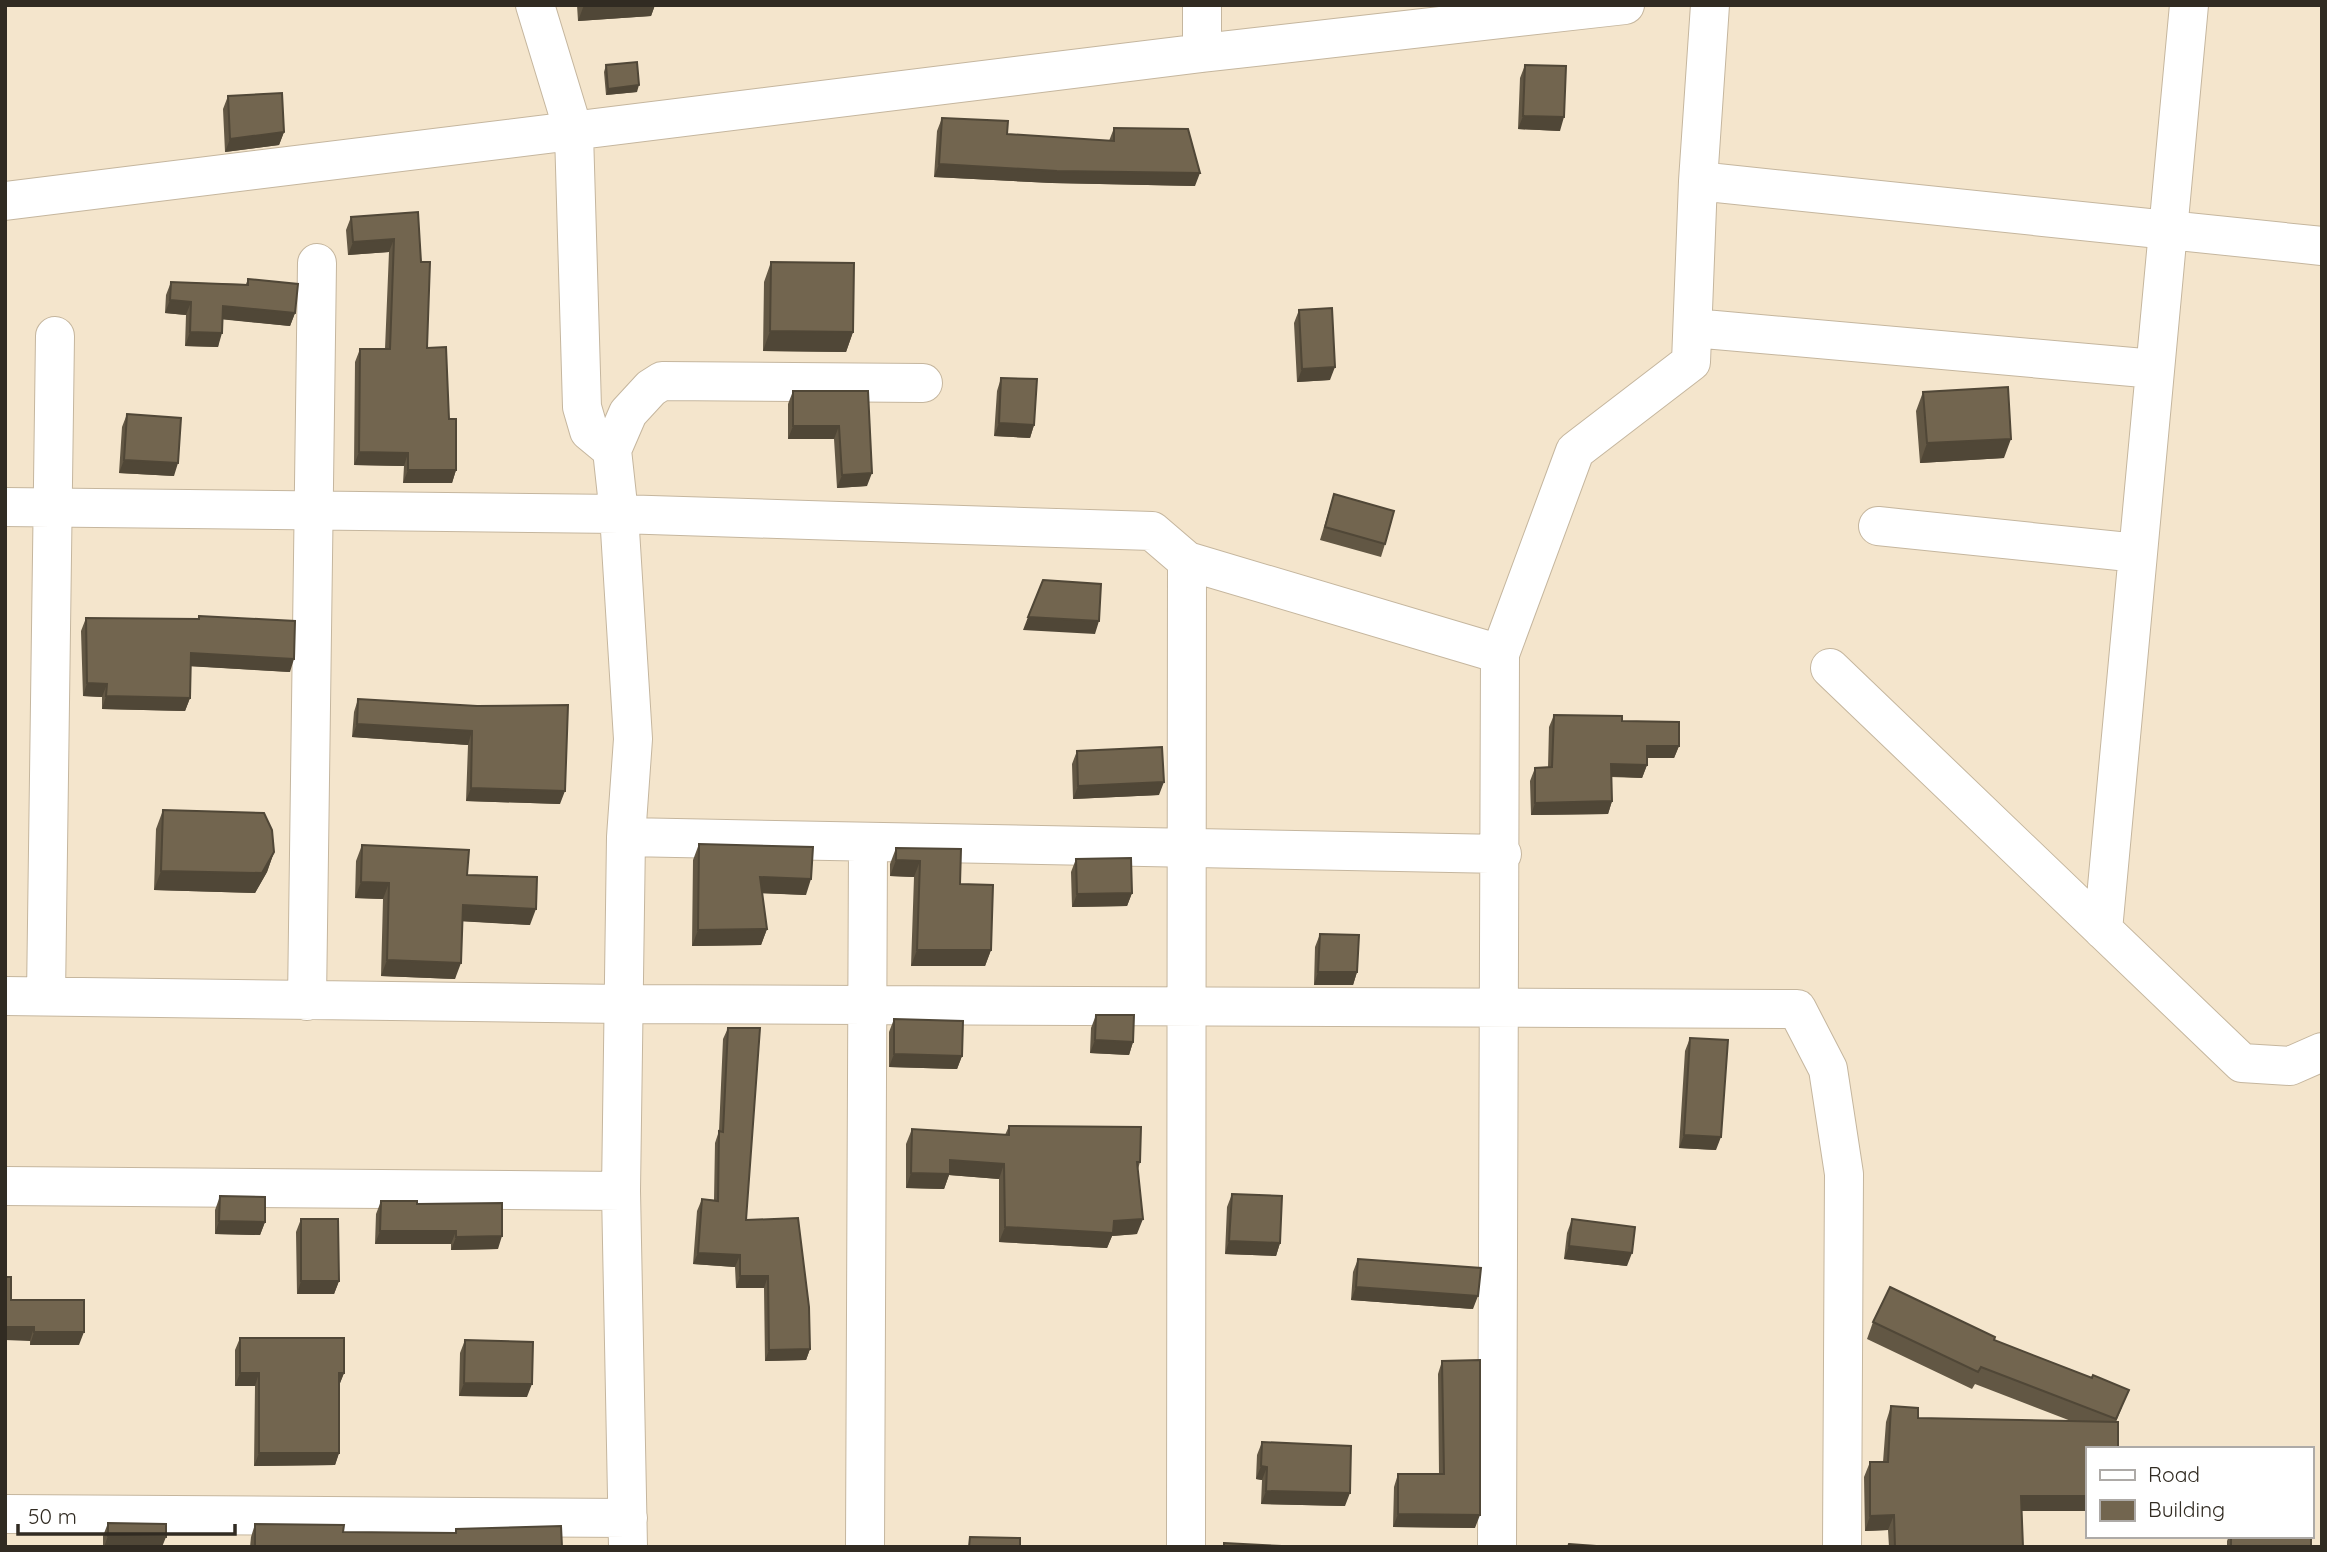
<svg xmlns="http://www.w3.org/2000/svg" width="2327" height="1552" viewBox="0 0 2327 1552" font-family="Quicksand,sans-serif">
  <rect width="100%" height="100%" fill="#f4e5cc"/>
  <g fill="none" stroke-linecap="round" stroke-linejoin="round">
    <g stroke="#c5b69e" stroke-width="40">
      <path id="minor" d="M 535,5 L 574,133 L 582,407 L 589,431 L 612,450
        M 1202,5 L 1202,53
        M 1698,181 L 2322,246
        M 5,201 L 1202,53 L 1625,5
        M 1693,328 L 2155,369
        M 5,507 L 619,514 L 1152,531 L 1187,561 L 1500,654
        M 1878,526 L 2138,553
        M 1830,668 L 2242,1063 L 2290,1066 L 2322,1052
        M 626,837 L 1502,854
        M 2103,930 L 2189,5
        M 5,996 L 624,1004 L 1797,1009 L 1828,1069 L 1844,1174 L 1842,1547
        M 46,996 L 55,336
        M 307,1001 L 317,263
        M 5,1186 L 621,1191
        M 5,1514 L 628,1518
        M 628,1547 L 621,1191 L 626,837 L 633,739 L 619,514 L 612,450 L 628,413 L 651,388 L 662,381 L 923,383
        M 865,1547 L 868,844
        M 1186,1547 L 1187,561
        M 1497,1547 L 1500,654 L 1575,451 L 1691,362 L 1698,181 L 1710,5"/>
    </g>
    <use href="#minor" stroke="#fff" stroke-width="38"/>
  </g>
  <path fill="#625744" d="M 577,5 L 655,5 L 651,16 L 578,21 Z
    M 606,65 L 637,92 L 606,95 L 604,72 Z
    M 1525,65 L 1560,131 L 1518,129 L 1520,78 Z
    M 228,96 L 284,132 L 279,145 L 225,152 L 223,109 Z
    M 942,118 L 1007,134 L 1109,141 L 1114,128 L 1195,186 L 1052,183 L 934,177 L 937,131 Z
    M 418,212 L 427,348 L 449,419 L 456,470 L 452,483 L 403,483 L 404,466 L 354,465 L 355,362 L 360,349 L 385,349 L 389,252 L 348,255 L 346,230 L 351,217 Z
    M 771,262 L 853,332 L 846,352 L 763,351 L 764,282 Z
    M 248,279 L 295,313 L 290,326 L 223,319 L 218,347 L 185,346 L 186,315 L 165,313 L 166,295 L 171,282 L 246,284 Z
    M 1299,310 L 1330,380 L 1297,382 L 1294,323 Z
    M 1001,378 L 1034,425 L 1030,438 L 994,436 L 997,391 Z
    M 793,391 L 868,391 L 867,486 L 837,488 L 834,439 L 788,439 L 788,404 Z
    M 1923,392 L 2004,458 L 1920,463 L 1916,411 Z
    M 127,414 L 174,476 L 119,473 L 122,427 Z
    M 1334,494 L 1385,544 L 1381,557 L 1320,540 Z
    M 199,616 L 290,672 L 191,666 L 190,698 L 185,711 L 102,709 L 102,697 L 83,696 L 81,631 L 86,618 L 198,619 Z
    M 358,699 L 477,706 L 560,804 L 466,801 L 468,745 L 352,737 L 354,712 Z
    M 1554,715 L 1622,721 L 1679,746 L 1674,758 L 1647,758 L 1647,765 L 1642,778 L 1611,777 L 1612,801 L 1608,814 L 1531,815 L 1530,781 L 1535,768 L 1548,768 L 1549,727 Z
    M 1077,751 L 1159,795 L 1073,799 L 1072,764 Z
    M 163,810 L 274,852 L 267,872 L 255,893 L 154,890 L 156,829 Z
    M 699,844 L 806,895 L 762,893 L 767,929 L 761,945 L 692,946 L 693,860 Z
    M 362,845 L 467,875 L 530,925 L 462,921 L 455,979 L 381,976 L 383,899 L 355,898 L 356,861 Z
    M 896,848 L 960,884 L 991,950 L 985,966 L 911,966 L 914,877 L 890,876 L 890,864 Z
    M 1076,859 L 1132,893 L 1127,906 L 1072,907 L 1071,872 Z
    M 1320,934 L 1357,972 L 1353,985 L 1314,985 L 1315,947 Z
    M 1096,1015 L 1133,1042 L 1129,1055 L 1090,1053 L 1091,1028 Z
    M 894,1019 L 962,1056 L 957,1069 L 889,1067 L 889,1032 Z
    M 728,1028 L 746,1220 L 810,1349 L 806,1360 L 765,1361 L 764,1288 L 736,1288 L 735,1267 L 693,1264 L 697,1211 L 702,1199 L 714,1200 L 715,1143 L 719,1131 L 723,1039 Z
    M 1690,1038 L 1716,1150 L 1679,1148 L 1685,1051 Z
    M 1009,1126 L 1140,1162 L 1138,1169 L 1137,1234 L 1112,1236 L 1107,1248 L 999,1242 L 999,1179 L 949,1175 L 944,1189 L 906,1188 L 906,1144 L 912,1129 L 1005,1135 Z
    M 1232,1194 L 1280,1243 L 1276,1256 L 1225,1254 L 1227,1207 Z
    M 220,1196 L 265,1222 L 260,1235 L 215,1234 L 215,1210 Z
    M 381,1201 L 417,1204 L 498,1249 L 451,1250 L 451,1244 L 375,1244 L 376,1214 Z
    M 301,1219 L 339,1281 L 334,1294 L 297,1294 L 296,1232 Z
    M 1572,1219 L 1627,1266 L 1564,1259 L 1567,1233 Z
    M 1358,1259 L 1473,1309 L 1351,1300 L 1353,1272 Z
    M 11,1300 L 79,1345 L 30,1345 L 30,1341 Z
    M 1873,1322 L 1994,1340 L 2122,1407 L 2116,1422 L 2087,1449 L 2087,1511 L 2022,1511 L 2023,1547 L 1889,1547 L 1888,1530 L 1865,1531 L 1864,1477 L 1870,1462 L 1883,1462 L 1886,1422 L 1891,1406 L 1918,1418 L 2071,1421 L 1975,1384 L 1972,1389 L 1867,1339 Z
    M 240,1338 L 344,1373 L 339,1385 L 339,1453 L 335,1465 L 254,1466 L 255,1386 L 235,1386 L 235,1350 Z
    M 465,1340 L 527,1397 L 459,1396 L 460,1353 Z
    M 1442,1361 L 1475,1528 L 1393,1527 L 1394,1487 L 1398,1474 L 1439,1474 L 1438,1374 Z
    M 1262,1442 L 1345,1506 L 1261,1504 L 1262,1480 L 1256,1479 L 1257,1455 Z
    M 108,1523 L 162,1547 L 103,1547 L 103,1536 Z
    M 255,1524 L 343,1532 L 455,1533 L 456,1529 L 562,1547 L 250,1547 L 251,1537 Z
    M 2229,1536 L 2311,1536 L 2311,1547 L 2227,1547 L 2227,1541 Z"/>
  <path fill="#504737" d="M 584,5 L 655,5 L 651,16 L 578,21 Z
    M 639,85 L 637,92 L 606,95 L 608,89 Z
    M 1523,116 L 1564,117 L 1560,131 L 1518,129 Z
    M 284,132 L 279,145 L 225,152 L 230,139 Z
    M 939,164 L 1200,173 L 1195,186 L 1052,183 L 934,177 Z
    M 394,239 L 389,252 L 348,255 L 353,242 Z
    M 170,300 L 191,302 L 186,315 L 165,313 Z
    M 223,306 L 295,313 L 290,326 L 219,319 Z
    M 770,331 L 853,332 L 846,352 L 763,351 Z
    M 190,332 L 222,333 L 218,347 L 185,346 Z
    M 1335,367 L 1330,380 L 1297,382 L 1302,369 Z
    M 999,423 L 1034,425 L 1030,438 L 994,436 Z
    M 793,426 L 839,426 L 834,439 L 788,439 Z
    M 2011,439 L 2004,458 L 1920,463 L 1927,443 Z
    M 359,452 L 408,453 L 404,466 L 354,465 Z
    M 124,460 L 178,463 L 174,476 L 119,473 Z
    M 408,470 L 456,470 L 452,483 L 403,483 Z
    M 872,473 L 867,486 L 837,488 L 842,475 Z
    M 1028,617 L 1099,621 L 1095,634 L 1023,630 Z
    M 191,653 L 294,659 L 290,672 L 186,666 Z
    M 87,683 L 107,684 L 102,697 L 83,696 Z
    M 106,696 L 190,698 L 185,711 L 102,709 Z
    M 357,724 L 472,731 L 468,745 L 352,737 Z
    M 1647,746 L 1679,746 L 1674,758 L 1642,758 Z
    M 1611,764 L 1647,765 L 1642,778 L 1606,776 Z
    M 1164,782 L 1159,795 L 1073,799 L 1078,786 Z
    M 471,788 L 565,791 L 560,804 L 466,801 Z
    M 1612,801 L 1608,814 L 1531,815 L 1535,803 Z
    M 274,852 L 267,872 L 255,893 L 154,890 L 161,871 Z
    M 896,860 L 920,861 L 914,877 L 890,876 Z
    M 760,877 L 811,879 L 806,895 L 755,893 Z
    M 361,882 L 389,883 L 383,899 L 355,898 Z
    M 1132,893 L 1127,906 L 1072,907 L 1077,894 Z
    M 463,905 L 536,909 L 530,925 L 457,921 Z
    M 767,929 L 761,945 L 692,946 L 698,930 Z
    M 917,950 L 991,950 L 985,966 L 911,966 Z
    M 387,960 L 461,963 L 455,979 L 381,976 Z
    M 1318,972 L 1357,972 L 1353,985 L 1314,985 Z
    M 1095,1040 L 1133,1042 L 1129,1055 L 1090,1053 Z
    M 894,1054 L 962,1056 L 957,1069 L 889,1067 Z
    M 1684,1135 L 1721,1137 L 1716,1150 L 1679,1148 Z
    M 950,1160 L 1004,1164 L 999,1179 L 949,1175 L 944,1189 L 906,1188 L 911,1173 Z
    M 1143,1219 L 1137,1234 L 1112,1236 L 1107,1248 L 999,1242 L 1005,1227 L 1114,1221 Z
    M 219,1221 L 265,1222 L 260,1235 L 215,1234 Z
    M 380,1231 L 456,1231 L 451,1244 L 375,1244 Z
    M 502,1236 L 498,1249 L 451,1250 L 456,1237 Z
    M 1229,1241 L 1280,1243 L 1276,1256 L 1225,1254 Z
    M 1569,1246 L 1632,1253 L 1627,1266 L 1564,1259 Z
    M 698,1253 L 740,1255 L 735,1267 L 693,1264 Z
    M 740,1276 L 768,1276 L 764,1288 L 736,1288 Z
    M 301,1281 L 339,1281 L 334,1294 L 297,1294 Z
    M 1356,1287 L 1478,1296 L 1473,1309 L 1351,1300 Z
    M 5,1327 L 34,1327 L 30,1341 L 5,1340 Z
    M 34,1332 L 84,1332 L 79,1345 L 30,1345 Z
    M 810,1349 L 806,1360 L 765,1361 L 769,1350 Z
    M 240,1373 L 259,1373 L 255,1386 L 235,1386 Z
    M 339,1373 L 344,1373 L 339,1386 Z
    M 464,1383 L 532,1384 L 527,1397 L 459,1396 Z
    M 259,1453 L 339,1453 L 335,1465 L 254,1466 Z
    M 1261,1466 L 1267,1467 L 1262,1480 L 1256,1479 Z
    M 1266,1491 L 1350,1493 L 1345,1506 L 1261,1504 Z
    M 2021,1496 L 2087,1496 L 2087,1511 L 2016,1511 Z
    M 1398,1514 L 1480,1515 L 1475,1528 L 1393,1527 Z
    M 1894,1515 L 1888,1530 L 1865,1531 L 1870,1516 Z
    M 108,1536 L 166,1537 L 162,1547 L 104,1547 Z"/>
  <path fill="#72654f" stroke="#504737" stroke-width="2" d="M 637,62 L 639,85 L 608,89 L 606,65 Z
    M 1525,65 L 1566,66 L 1564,117 L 1523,116 Z
    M 282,93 L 284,132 L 230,139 L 228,96 Z
    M 942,118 L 1008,121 L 1007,134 L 1114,141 L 1114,128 L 1188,129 L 1200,173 L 1057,171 L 939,164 Z
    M 418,212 L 421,262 L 430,262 L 427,348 L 446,347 L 449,419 L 456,419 L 456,470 L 408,470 L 408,453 L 359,452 L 360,349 L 390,349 L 394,239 L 353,242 L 351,217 Z
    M 771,262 L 854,263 L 853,332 L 770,331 Z
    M 248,279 L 298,284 L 295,313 L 223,306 L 222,333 L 190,332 L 191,302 L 170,300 L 171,282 L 248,285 Z
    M 1332,308 L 1335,367 L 1302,369 L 1299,310 Z
    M 1001,378 L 1037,379 L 1034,425 L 999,423 Z
    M 2008,387 L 2011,439 L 1927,443 L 1923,392 Z
    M 793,391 L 868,391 L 872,473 L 842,475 L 839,426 L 793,426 Z
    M 127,414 L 181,418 L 178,463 L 124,460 Z
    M 1334,494 L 1394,511 L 1385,544 L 1325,527 Z
    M 1043,580 L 1101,584 L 1099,621 L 1028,617 Z
    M 199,616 L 295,621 L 294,659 L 191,653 L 190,698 L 106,696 L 107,684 L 87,683 L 86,618 L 199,619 Z
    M 358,699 L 477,706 L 568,705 L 565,791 L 471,788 L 472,731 L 357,724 Z
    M 1554,715 L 1622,716 L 1622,721 L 1679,722 L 1679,746 L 1647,746 L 1647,765 L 1611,764 L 1612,801 L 1535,803 L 1535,768 L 1552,767 Z
    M 1162,747 L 1164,782 L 1078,786 L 1077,751 Z
    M 163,810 L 264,813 L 272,830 L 274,852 L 262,873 L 161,871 Z
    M 699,844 L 813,847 L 811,879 L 760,877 L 767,929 L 698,930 Z
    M 362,845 L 469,850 L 467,875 L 537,877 L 536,909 L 463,905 L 461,963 L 387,960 L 389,883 L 361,882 Z
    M 896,848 L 961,849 L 960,884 L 993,885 L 991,950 L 917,950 L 920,861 L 896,860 Z
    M 1131,858 L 1132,893 L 1077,894 L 1076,859 Z
    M 1320,934 L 1359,935 L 1357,972 L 1318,972 Z
    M 1096,1015 L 1134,1015 L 1133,1042 L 1095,1040 Z
    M 894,1019 L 963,1021 L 962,1056 L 894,1054 Z
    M 728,1028 L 760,1028 L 746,1220 L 798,1218 L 809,1307 L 810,1349 L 769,1350 L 768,1276 L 740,1276 L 740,1255 L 698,1253 L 702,1199 L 718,1201 L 719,1131 L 723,1132 Z
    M 1690,1038 L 1728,1040 L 1721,1137 L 1684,1135 Z
    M 1009,1126 L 1141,1127 L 1140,1162 L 1137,1162 L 1143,1219 L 1114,1221 L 1113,1233 L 1005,1227 L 1004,1164 L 950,1160 L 950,1174 L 911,1173 L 912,1129 L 1009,1135 Z
    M 1232,1194 L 1282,1196 L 1280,1243 L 1229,1241 Z
    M 220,1196 L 265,1197 L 265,1222 L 219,1221 Z
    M 381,1201 L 417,1201 L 417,1204 L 502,1203 L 502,1236 L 456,1237 L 456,1231 L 380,1231 Z
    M 301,1219 L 338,1219 L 339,1281 L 301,1281 Z
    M 1572,1219 L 1635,1227 L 1632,1253 L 1569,1246 Z
    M 1358,1259 L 1481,1268 L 1478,1296 L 1356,1287 Z
    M 5,1277 L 11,1277 L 11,1300 L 84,1300 L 84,1332 L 34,1332 L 34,1327 L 5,1327 Z
    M 1890,1287 L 1995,1337 L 1994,1340 L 2092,1378 L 2093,1375 L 2129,1390 L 2116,1419 L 1981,1367 L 1978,1372 L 1873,1322 Z
    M 240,1338 L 344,1338 L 344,1373 L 339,1373 L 339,1453 L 259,1453 L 259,1373 L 240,1373 Z
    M 465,1340 L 533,1342 L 532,1384 L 464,1383 Z
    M 1480,1360 L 1480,1515 L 1398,1514 L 1398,1474 L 1444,1474 L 1442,1361 Z
    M 1891,1406 L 1918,1408 L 1918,1418 L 2118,1422 L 2118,1449 L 2087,1449 L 2087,1496 L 2021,1496 L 2023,1547 L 1895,1547 L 1894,1515 L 1870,1516 L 1870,1462 L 1888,1462 Z
    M 1262,1442 L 1351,1446 L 1350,1493 L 1266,1491 L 1267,1467 L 1261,1466 Z
    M 108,1523 L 166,1524 L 166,1537 L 108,1536 Z
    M 255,1524 L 344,1525 L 343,1532 L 456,1533 L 456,1529 L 561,1526 L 562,1547 L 255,1547 Z
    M 2231,1536 L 2311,1536 L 2311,1547 L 2231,1547 Z
    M 970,1537 L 1020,1538 L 1020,1547 L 969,1547 Z
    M 1224,1543 L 1281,1546 L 1281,1547 L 1224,1547 Z
    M 1569,1544 L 1610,1547 L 1568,1547 Z"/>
  <rect width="2327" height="1552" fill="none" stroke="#312b22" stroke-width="14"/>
  <rect x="2086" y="1447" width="228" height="91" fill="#ffffff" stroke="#adaaa7" stroke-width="2"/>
  <rect x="2100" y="1470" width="35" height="10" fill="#ffffff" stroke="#adaaa7" stroke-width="2"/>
  <text x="2148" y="1482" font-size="21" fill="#312b22">Road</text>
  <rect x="2100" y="1500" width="35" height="21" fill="#72654f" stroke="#adaaa7" stroke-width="2"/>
  <text x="2148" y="1517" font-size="21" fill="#312b22">Building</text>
  <path d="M18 1524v10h217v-10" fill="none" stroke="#312b22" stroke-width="3.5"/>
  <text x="28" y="1524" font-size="21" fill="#312b22" stroke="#ffffff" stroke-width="5" paint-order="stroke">50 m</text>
</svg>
